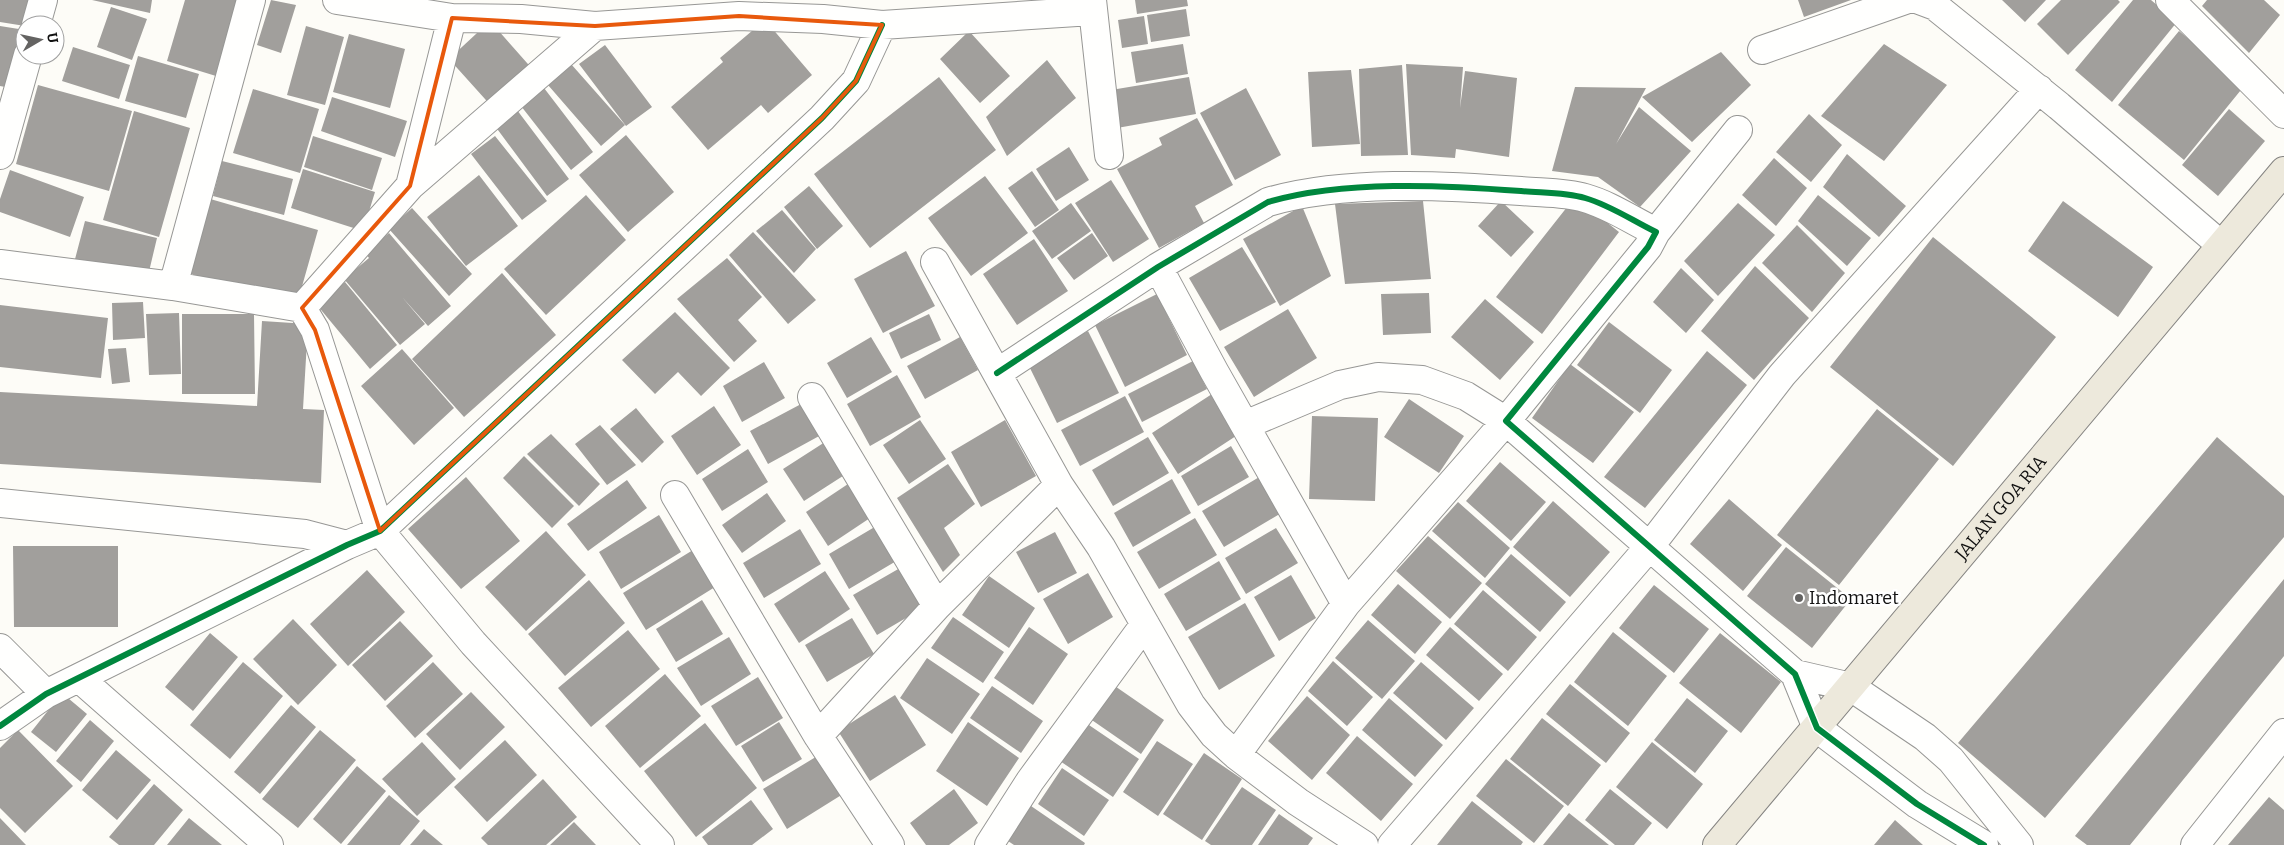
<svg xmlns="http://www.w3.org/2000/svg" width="2284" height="845" viewBox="0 0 2284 845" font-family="Bitter,serif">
  <rect width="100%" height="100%" fill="#fdfcf7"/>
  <path fill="#a19f9c" d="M 0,0 L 39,0 L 25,26 L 0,22 Z
    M 92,0 L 152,0 L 150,13 Z
    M 185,0 L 238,0 L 216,76 L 167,61 Z
    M 271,0 L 296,5 L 281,53 L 257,45 Z
    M 1135,0 L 1187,0 L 1188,6 L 1137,14 Z
    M 1798,0 L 1851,0 L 1804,17 Z
    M 2002,0 L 2046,0 L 2025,22 Z
    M 2061,0 L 2118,0 L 2120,2 L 2068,55 L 2037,24 Z
    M 2133,0 L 2151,0 L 2177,22 L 2112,102 L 2075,70 Z
    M 2207,0 L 2264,0 L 2280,15 L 2249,53 L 2202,6 Z
    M 111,7 L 147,19 L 132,60 L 97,47 Z
    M 1186,9 L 1190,36 L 1151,42 L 1147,15 Z
    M 1144,16 L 1148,44 L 1122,48 L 1118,20 Z
    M 765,20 L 812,75 L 768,113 L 761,105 L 708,150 L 671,107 L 723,62 L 720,58 Z
    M 490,21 L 535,72 L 494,109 L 449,59 Z
    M 0,26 L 25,30 L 16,89 L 0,86 Z
    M 306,26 L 344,37 L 325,105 L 287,95 Z
    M 969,31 L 1010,76 L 980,103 L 940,59 Z
    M 2179,31 L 2245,85 L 2184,160 L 2118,105 Z
    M 349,34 L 405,49 L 390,108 L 333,92 Z
    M 1183,44 L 1188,74 L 1136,83 L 1131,52 Z
    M 1884,44 L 1947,85 L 1884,161 L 1821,116 Z
    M 605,45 L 652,107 L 626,126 L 579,64 Z
    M 73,47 L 130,65 L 119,99 L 62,81 Z
    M 1721,52 L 1751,85 L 1692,142 L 1642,97 Z
    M 138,56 L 199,74 L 186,118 L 125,101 Z
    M 1047,60 L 1076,98 L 1007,156 L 986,117 Z
    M 571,64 L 625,125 L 601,146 L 548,85 Z
    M 1406,64 L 1463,67 L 1460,108 L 1465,71 L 1517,78 L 1509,157 L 1456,149 L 1455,158 L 1411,155 Z
    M 1402,65 L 1408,155 L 1361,156 L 1359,69 Z
    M 1351,70 L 1360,144 L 1312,147 L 1308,72 Z
    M 939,77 L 996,150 L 870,248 L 814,174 Z
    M 1189,77 L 1196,114 L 1117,128 L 1111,90 Z
    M 38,85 L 132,111 L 109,191 L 16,164 Z
    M 1575,87 L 1646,88 L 1616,144 L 1639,107 L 1691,151 L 1640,207 L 1598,177 L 1552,171 Z
    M 544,88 L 593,152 L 571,170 L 521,106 Z
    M 1246,88 L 1281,155 L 1235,180 L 1200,113 Z
    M 253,89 L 319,109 L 300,173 L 233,153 Z
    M 332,97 L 407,121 L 395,157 L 321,131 Z
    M 2229,109 L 2265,141 L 2218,196 L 2182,165 Z
    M 517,110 L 569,179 L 547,196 L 495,126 Z
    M 134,111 L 190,128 L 159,237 L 103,220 Z
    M 1809,114 L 1842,145 L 1811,182 L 1776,152 Z
    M 1197,118 L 1233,185 L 1195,206 L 1204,223 L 1159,248 L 1117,169 L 1162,145 L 1159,138 Z
    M 626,135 L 674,192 L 628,232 L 579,175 Z
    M 313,136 L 382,158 L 372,190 L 304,167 Z
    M 495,136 L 547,201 L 522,220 L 471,154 Z
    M 1069,147 L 1089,180 L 1056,201 L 1036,169 Z
    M 1847,154 L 1906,206 L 1879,237 L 1823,187 Z
    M 1774,158 L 1807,188 L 1776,226 L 1742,195 Z
    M 222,161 L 293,179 L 284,215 L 213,196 Z
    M 303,169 L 375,192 L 363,231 L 291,208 Z
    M 10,170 L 84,197 L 70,237 L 0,212 L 0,199 Z
    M 1032,171 L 1059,210 L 1035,227 L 1008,188 Z
    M 479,175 L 518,226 L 466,266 L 427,217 Z
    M 985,176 L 1028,233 L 971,276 L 928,218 Z
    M 1111,180 L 1149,239 L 1113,262 L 1075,203 Z
    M 809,186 L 843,226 L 817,249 L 784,207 Z
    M 586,195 L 626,240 L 546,315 L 504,269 Z
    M 1818,195 L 1871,238 L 1847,266 L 1798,221 Z
    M 200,196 L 318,230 L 297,304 L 179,271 Z
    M 1575,197 L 1619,232 L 1542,334 L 1496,297 Z
    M 1423,201 L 1431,279 L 1345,284 L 1335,204 Z
    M 1501,201 L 1534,232 L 1511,257 L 1478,226 Z
    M 2063,201 L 2153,267 L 2118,317 L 2028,251 Z
    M 1071,203 L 1091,231 L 1052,259 L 1032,231 Z
    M 1738,203 L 1775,235 L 1718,296 L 1684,261 Z
    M 1302,206 L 1331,276 L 1280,306 L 1243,239 Z
    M 412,208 L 472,274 L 449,296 L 389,229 Z
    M 782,210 L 816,249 L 794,273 L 756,231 Z
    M 85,221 L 157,238 L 147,280 L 74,263 Z
    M 1797,225 L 1845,273 L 1812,312 L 1762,263 Z
    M 753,232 L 816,300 L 788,324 L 729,255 Z
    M 389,233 L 451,306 L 428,326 L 402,297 L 425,324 L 400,345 L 344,279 L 369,258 L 365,253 Z
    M 1092,233 L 1108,256 L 1074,280 L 1057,258 Z
    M 1933,237 L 2056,337 L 1953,466 L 1830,367 Z
    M 1034,239 L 1068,291 L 1017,325 L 983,274 Z
    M 1242,247 L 1276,302 L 1220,331 L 1189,278 Z
    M 906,251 L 935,306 L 883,333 L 854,279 Z
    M 727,258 L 762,297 L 738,320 L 757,341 L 734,362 L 677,299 Z
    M 1755,266 L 1809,318 L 1754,380 L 1701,331 Z
    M 1681,268 L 1714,300 L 1686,333 L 1653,302 Z
    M 502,273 L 556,335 L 464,417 L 412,359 Z
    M 345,282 L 397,345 L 370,369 L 317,305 Z
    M 1429,293 L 1431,333 L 1383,335 L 1381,294 Z
    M 1157,294 L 1187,355 L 1125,387 L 1095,325 Z
    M 1485,299 L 1534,342 L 1500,380 L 1451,337 Z
    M 143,302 L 145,338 L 113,340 L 112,303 Z
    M 0,305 L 108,318 L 101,378 L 0,367 Z
    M 1288,309 L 1317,358 L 1254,397 L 1224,347 Z
    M 675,312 L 730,368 L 701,396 L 678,372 L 655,394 L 622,360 Z
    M 179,313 L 181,374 L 149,375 L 146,314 Z
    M 182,314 L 254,314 L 255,394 L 182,394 Z
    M 929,314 L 941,340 L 901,359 L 889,333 Z
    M 262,321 L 308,324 L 303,409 L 324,410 L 321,483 L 0,464 L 0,392 L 257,406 Z
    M 1609,322 L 1672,370 L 1640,413 L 1577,365 Z
    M 1088,331 L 1119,393 L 1057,423 L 1027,362 Z
    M 871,337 L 892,372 L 847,398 L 827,363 Z
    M 960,337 L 978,370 L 925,399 L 907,366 Z
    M 126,348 L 130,382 L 112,384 L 108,349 Z
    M 402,349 L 454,408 L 414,445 L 361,386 Z
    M 1707,351 L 1747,385 L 1645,508 L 1604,477 Z
    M 1193,361 L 1207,389 L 1142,422 L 1128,394 Z
    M 764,362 L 785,398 L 742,422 L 723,386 Z
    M 1570,364 L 1634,412 L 1593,463 L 1532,418 Z
    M 897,375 L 921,417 L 870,446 L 847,404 Z
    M 1212,394 L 1239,434 L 1178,474 L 1152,433 Z
    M 1125,396 L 1144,432 L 1080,466 L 1061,430 Z
    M 1409,399 L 1464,436 L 1439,473 L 1384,437 Z
    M 803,403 L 821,435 L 768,464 L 750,431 Z
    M 714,406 L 741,445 L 697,475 L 671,436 Z
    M 636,408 L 664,442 L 642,463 L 610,429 Z
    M 1877,409 L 1939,459 L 1839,585 L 1777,535 Z
    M 1312,416 L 1378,418 L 1375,501 L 1309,499 Z
    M 920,420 L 946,459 L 909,484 L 883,445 Z
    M 1005,420 L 1036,476 L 981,507 L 951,452 Z
    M 600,425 L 636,465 L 607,485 L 575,444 Z
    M 551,434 L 600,484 L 579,506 L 527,454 Z
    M 1148,437 L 1169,473 L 1113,506 L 1092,470 Z
    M 2217,437 L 2284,496 L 2284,537 L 2045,818 L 1958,743 Z
    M 825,442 L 846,474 L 804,501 L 783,469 Z
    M 1231,446 L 1249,477 L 1198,506 L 1181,476 Z
    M 748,449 L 768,482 L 722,511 L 702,479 Z
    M 524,456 L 574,506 L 552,528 L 503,478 Z
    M 1500,462 L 1546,502 L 1511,541 L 1466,501 Z
    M 948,464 L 975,504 L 944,528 L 960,555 L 943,572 L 897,498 Z
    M 1261,476 L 1283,512 L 1224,547 L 1202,511 Z
    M 466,477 L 520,541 L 461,589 L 408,529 Z
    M 1172,479 L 1191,513 L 1133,547 L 1114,513 Z
    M 627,480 L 647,508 L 588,551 L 567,524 Z
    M 848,484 L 870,518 L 828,546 L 806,512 Z
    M 767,493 L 786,521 L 742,553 L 722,525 Z
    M 1729,499 L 1782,545 L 1743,591 L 1690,544 Z
    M 1553,501 L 1610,552 L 1570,597 L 1513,547 Z
    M 1458,502 L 1510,548 L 1485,578 L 1432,531 Z
    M 659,515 L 681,552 L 621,589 L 599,552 Z
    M 1195,518 L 1217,555 L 1159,589 L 1137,552 Z
    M 878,525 L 898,560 L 849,589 L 829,554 Z
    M 1276,528 L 1298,563 L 1246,594 L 1225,558 Z
    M 800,529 L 821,564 L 764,598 L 743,563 Z
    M 546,531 L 586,575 L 526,631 L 485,587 Z
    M 1055,532 L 1077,573 L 1038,593 L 1016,552 Z
    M 1428,536 L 1482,583 L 1450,619 L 1396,571 Z
    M 13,546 L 118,546 L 118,627 L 14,627 Z
    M 1786,547 L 1851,599 L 1812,648 L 1747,596 Z
    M 693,550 L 715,587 L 646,630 L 623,593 Z
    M 1511,554 L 1566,602 L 1540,632 L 1485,584 Z
    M 1219,561 L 1241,599 L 1186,631 L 1164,594 Z
    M 900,568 L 923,608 L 877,635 L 853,595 Z
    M 367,570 L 405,612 L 348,666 L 310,624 Z
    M 825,571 L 850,609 L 799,643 L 774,604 Z
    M 1088,573 L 1113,617 L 1068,644 L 1043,599 Z
    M 1291,575 L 1316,618 L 1279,641 L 1254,597 Z
    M 989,576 L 1035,608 L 1009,648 L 962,615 Z
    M 2284,579 L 2284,656 L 2130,845 L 2087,845 L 2075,836 Z
    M 589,580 L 625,623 L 565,676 L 528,634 Z
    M 1398,584 L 1442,622 L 1415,654 L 1371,615 Z
    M 1654,585 L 1709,629 L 1674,673 L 1619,628 Z
    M 1483,590 L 1537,637 L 1508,671 L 1454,624 Z
    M 702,600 L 723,634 L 676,662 L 656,629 Z
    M 1245,603 L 1275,656 L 1219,690 L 1188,637 Z
    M 953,617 L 1004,652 L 983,683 L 931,648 Z
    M 852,618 L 874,654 L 827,682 L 805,645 Z
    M 293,619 L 337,665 L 298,705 L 253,659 Z
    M 1368,620 L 1415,661 L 1382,699 L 1335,658 Z
    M 400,621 L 433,656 L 385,701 L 352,665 Z
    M 1029,627 L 1068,654 L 1033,705 L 994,678 Z
    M 1450,627 L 1503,674 L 1479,701 L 1426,655 Z
    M 628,630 L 660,669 L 591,727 L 558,688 Z
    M 1613,632 L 1667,676 L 1628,726 L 1574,682 Z
    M 210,633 L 238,657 L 193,711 L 165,687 Z
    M 1720,633 L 1781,682 L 1741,733 L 1679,683 Z
    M 729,637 L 751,674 L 701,706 L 677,668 Z
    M 927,658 L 980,694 L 952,734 L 900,698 Z
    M 1333,661 L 1373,697 L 1347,726 L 1308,691 Z
    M 243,662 L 283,696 L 230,759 L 190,725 Z
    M 433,662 L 463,694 L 415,738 L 386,706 Z
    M 1421,662 L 1474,708 L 1446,740 L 1393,693 Z
    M 665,674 L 701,716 L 640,768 L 605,726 Z
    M 758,677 L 783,718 L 736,746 L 711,706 Z
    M 1109,682 L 1164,720 L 1141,754 L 1086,716 Z
    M 1570,684 L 1630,733 L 1606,763 L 1546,714 Z
    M 992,686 L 1043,721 L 1021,753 L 970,718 Z
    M 471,692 L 505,727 L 460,770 L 426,734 Z
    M 62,693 L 87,714 L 56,752 L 31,732 Z
    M 895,695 L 926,745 L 870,781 L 838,731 Z
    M 1307,696 L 1350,735 L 1312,780 L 1268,741 Z
    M 1389,698 L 1443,745 L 1415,777 L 1362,730 Z
    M 1687,698 L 1728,731 L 1695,773 L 1654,740 Z
    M 291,705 L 316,727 L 260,794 L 234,772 Z
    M 1542,718 L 1601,765 L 1568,806 L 1510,759 Z
    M 90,720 L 114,741 L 81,782 L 56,761 Z
    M 1083,721 L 1139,759 L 1113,797 L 1057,759 Z
    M 779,722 L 802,759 L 763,782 L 741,746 Z
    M 968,722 L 1019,758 L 987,806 L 936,771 Z
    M 705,723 L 757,788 L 696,837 L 644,771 Z
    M 18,730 L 73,786 L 25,833 L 0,808 L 0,748 Z
    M 320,730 L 356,760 L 298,828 L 262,799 Z
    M 1357,736 L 1413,784 L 1381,821 L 1326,773 Z
    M 505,740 L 537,775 L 487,822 L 454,787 Z
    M 1157,741 L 1193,764 L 1158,816 L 1123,792 Z
    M 422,742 L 456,779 L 417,816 L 382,779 Z
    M 1652,742 L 1703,784 L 1667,829 L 1616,787 Z
    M 116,750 L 151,780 L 117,820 L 82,790 Z
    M 1204,753 L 1242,779 L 1202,840 L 1163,814 Z
    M 819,755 L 843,794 L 787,829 L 763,789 Z
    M 1506,759 L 1564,806 L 1534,843 L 1476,796 Z
    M 357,766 L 386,791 L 341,844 L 313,819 Z
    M 1062,768 L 1109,800 L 1084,836 L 1038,804 Z
    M 543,779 L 577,817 L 546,845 L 488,845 L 481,838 Z
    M 154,784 L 183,810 L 154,845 L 119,845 L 109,837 Z
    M 1242,787 L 1276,810 L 1252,845 L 1211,845 L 1205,841 Z
    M 954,789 L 978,823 L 949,845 L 926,845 L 910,823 Z
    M 1610,789 L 1652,823 L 1634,845 L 1615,845 L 1585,820 Z
    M 389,795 L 420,821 L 400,845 L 347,845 Z
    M 2269,797 L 2284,810 L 2284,845 L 2228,845 Z
    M 751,800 L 773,829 L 752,845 L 708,845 L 702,837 Z
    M 1472,801 L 1523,842 L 1521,845 L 1437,845 Z
    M 1031,806 L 1085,843 L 1084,845 L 1014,845 L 1008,841 Z
    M 1569,813 L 1609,845 L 1543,845 Z
    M 1279,814 L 1313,838 L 1308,845 L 1258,845 Z
    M 0,818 L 26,845 L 0,845 Z
    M 189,818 L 222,845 L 167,845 Z
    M 1895,820 L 1923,845 L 1874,845 Z
    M 574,822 L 596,845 L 550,845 Z
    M 424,829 L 443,845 L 410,845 Z"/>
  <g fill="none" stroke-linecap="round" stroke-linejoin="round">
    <g stroke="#979795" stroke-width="30">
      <path id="minor" d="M 337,0 L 452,18 L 521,19 L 595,26 L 739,16 L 823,19 L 882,25 L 1092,11
        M 1092,0 L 1109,155
        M 1919,0 L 1935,6 L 2059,106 L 2221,245
        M 2170,0 L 2284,114
        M 36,25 L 43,0
        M 595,26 L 410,186 L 302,308 L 315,330 L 380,531 L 473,643 L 660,845
        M 1762,50 L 1905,0
        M 0,155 L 28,55
        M 410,186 L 452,18
        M 1656,232 L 1738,130
        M 935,262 L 1059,485 L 1101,547 L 1191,705 L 1214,735 L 1236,755 L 1298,802 L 1364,845
        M 0,264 L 173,286 L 302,308
        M 1158,267 L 1214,371 L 1346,604 L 1236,755
        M 173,286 L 251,0
        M 997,373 L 1158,267 L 1268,202 C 1343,180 1443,185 1521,191 C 1542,193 1565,192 1585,198 C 1610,205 1633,221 1656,232 L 1648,247 L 1506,421 L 1795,674 L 1817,728 L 1917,804 L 1984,845
        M 812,397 L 937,606
        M 1245,425 L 1340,385 L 1378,377 L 1422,380 L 1466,396 L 1506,421 L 1346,604
        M 675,495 L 818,736 L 890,845
        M 0,503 L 305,534 L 347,545
        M 0,648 L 46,694
        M 1795,674 L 1851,687 L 1925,737 L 1951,760 L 2019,845
        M 79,678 L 269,845
        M 0,726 L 46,694 L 347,545 L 380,531 L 822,118 L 856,81 L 882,25
        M 818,736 L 937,606 L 1059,485
        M 989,845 L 1030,781 L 1145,624
        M 1392,845 L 1650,546 L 1782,375 L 2039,89
        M 2195,845 L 2284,733"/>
    </g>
    <g stroke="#858482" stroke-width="30">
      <g id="major">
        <path id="s1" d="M 1717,845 L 2284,171"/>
      </g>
    </g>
    <use href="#minor" stroke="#fffffe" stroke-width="28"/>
    <use href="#major" stroke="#ede9dc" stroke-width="28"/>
    <g stroke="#fff" stroke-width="9">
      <path id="cycleway" d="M 997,373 L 1158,267 L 1268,202 C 1343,180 1443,185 1521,191 C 1542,193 1565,192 1585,198 C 1610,205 1633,221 1656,232 L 1648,247 L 1506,421 L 1795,674 L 1817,728 L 1917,804 L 1984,845
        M 0,726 L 46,694 L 347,545 L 380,531 L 822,118 L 856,81 L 882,25"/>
    </g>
    <use href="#cycleway" stroke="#00873e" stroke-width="6"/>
  </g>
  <path fill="none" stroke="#e8590c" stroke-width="4" stroke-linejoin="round" d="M 739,16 L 882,25 L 856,81 L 822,118 L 380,531 L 315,330 L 302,308 L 410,186 L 452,18 L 595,26 Z"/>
  <circle fill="#646362" stroke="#fff" stroke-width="2" cx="1799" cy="598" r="5"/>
  <g text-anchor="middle" stroke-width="5" stroke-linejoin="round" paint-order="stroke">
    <g font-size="18" fill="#111" stroke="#fff">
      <text dy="6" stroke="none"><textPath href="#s1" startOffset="441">JALAN GOA RIA</textPath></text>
    </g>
    <g font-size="18" fill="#111" stroke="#fff" text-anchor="start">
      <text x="1809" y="604">Indomaret</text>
    </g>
  </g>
  <g transform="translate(40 40) rotate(81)"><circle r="24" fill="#ffffff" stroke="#a0a0a0"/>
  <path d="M0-4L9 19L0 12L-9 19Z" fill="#646362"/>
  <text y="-8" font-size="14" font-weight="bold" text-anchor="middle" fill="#111111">U</text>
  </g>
</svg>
